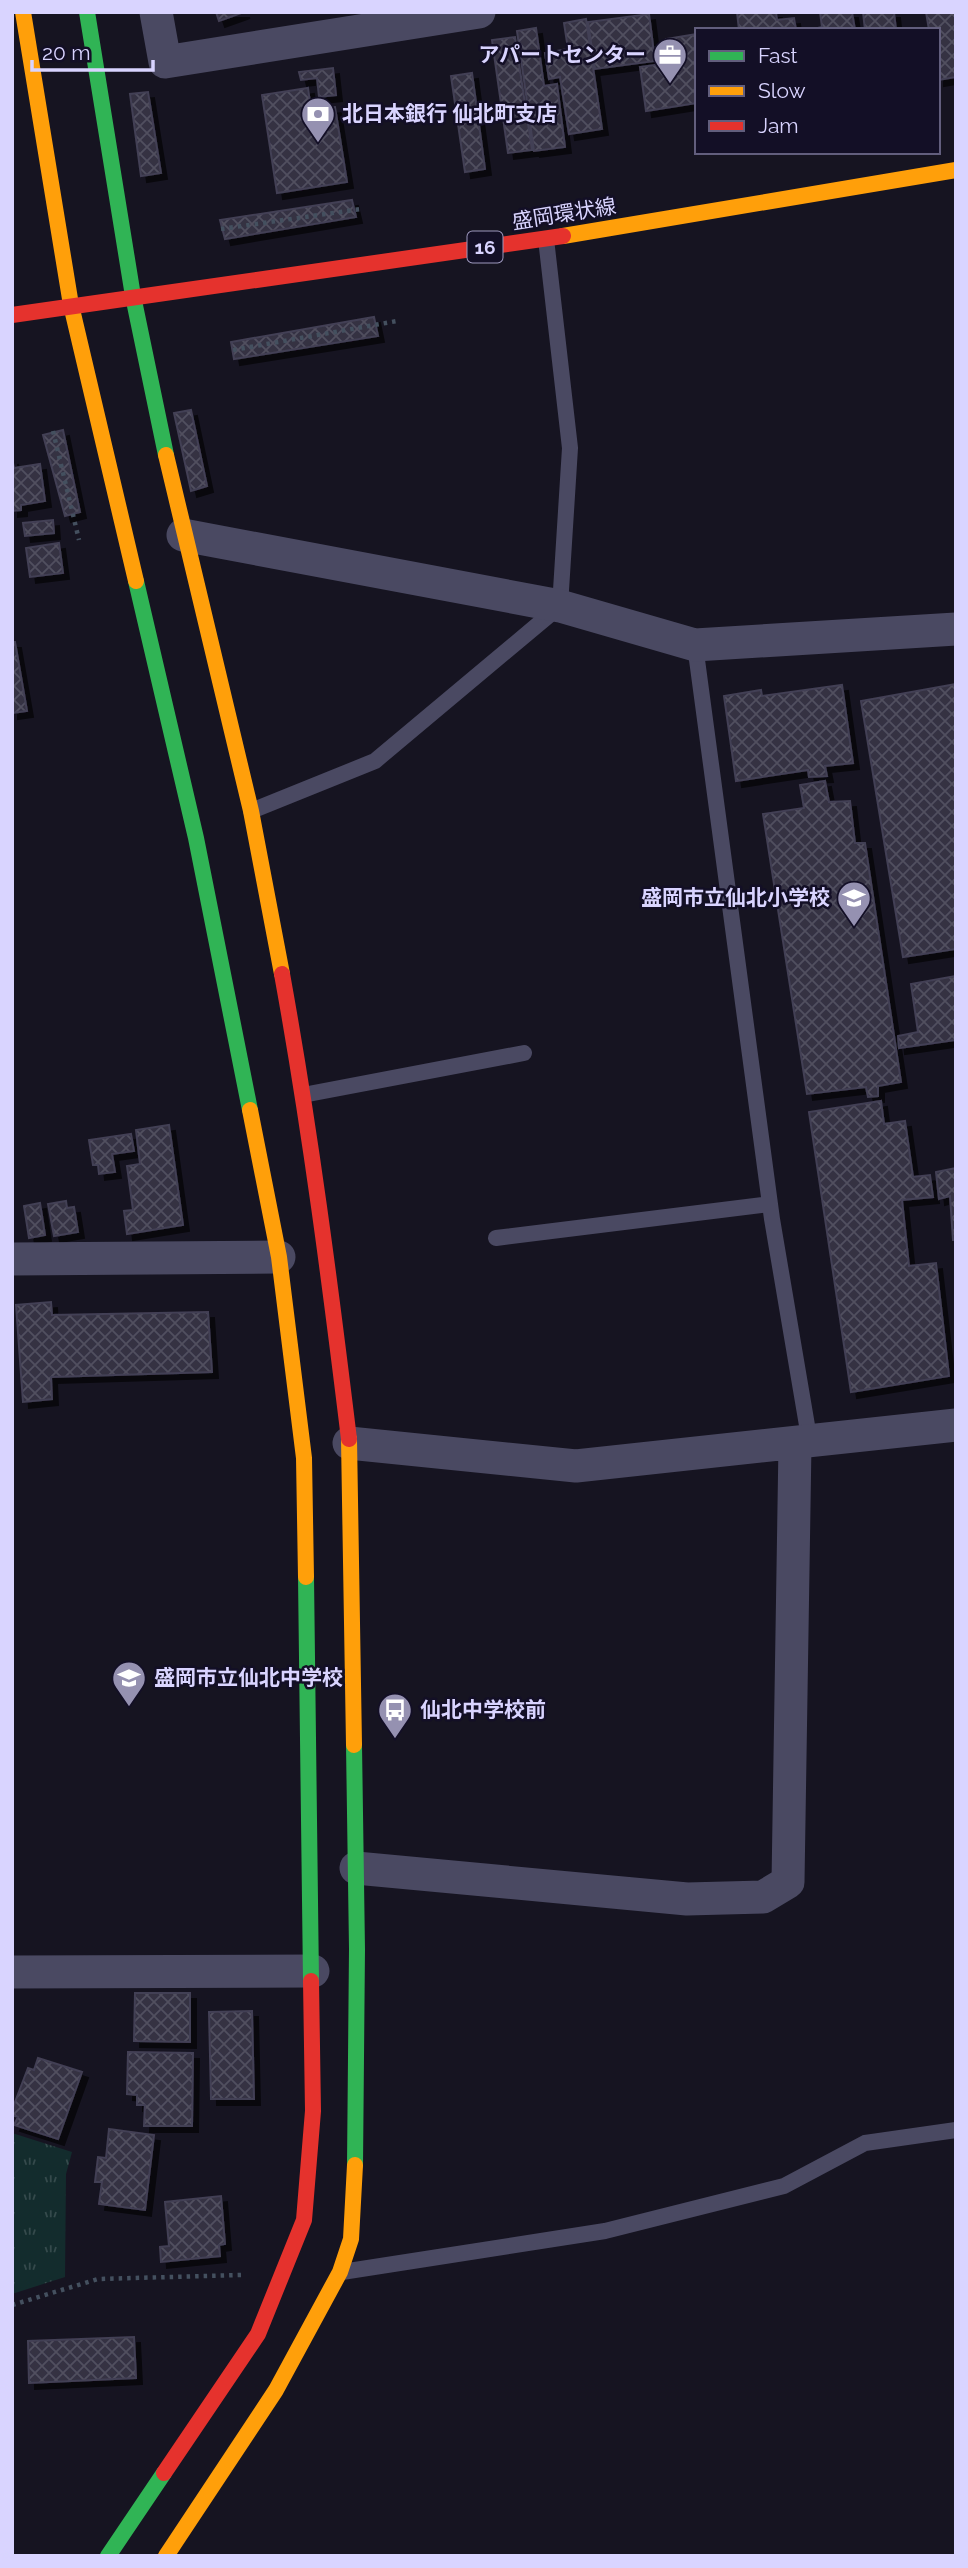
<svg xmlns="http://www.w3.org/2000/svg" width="968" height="2568" viewBox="0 0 968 2568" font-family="Raleway,'Noto Sans JP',sans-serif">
  <defs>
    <pattern id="grass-tufts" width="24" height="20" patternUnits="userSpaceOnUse" patternTransform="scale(1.75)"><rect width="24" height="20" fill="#132c2d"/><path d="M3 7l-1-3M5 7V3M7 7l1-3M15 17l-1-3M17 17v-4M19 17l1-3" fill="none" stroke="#354a4c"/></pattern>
    <pattern id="building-cross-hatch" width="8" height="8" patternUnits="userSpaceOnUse" patternTransform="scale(1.75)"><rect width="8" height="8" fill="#343243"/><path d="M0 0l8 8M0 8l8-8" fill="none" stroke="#514f5f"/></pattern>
    <filter id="shadow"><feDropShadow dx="6" dy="6" stdDeviation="0" flood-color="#0009"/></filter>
  </defs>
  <rect width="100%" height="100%" fill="#161421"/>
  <path fill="url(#grass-tufts)" d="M 12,2133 L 72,2152 L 66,2174 L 65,2277 L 12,2294 Z"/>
  <path fill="url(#building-cross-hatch)" stroke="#433f54" stroke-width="2" filter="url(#shadow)" d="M 216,12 L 244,12 L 219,21 Z
    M 737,12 L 776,12 L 777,20 L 794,18 L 796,30 L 739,30 Z
    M 820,12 L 852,12 L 855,30 L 809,30 L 822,27 Z
    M 863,12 L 894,12 L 896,30 L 865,30 Z
    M 926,12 L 956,12 L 956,77 L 938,80 L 938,30 L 929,30 Z
    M 649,14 L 655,61 L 595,69 L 588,22 Z
    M 586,19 L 602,129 L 569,134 L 560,77 L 549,79 L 545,53 L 568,49 L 564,23 Z
    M 536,28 L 544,86 L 557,84 L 565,147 L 534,151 L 517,31 Z
    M 697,34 L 697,103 L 646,111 L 640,67 L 670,63 L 666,39 Z
    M 515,37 L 532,150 L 508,153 L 492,40 Z
    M 333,68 L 336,95 L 319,97 L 317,78 L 301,80 L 299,72 Z
    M 472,73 L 485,169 L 465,172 L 451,76 Z
    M 308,88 L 311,110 L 335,107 L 347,182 L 277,193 L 262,95 Z
    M 148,92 L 161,173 L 141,176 L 130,94 Z
    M 352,200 L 356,217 L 225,239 L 220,220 Z
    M 374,317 L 378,336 L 234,359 L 231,342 Z
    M 191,410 L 207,486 L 191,491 L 174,413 Z
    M 63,430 L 80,512 L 65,516 L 43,435 Z
    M 12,458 L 14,468 L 40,464 L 45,501 L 21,505 L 21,510 L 12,511 Z
    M 53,520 L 54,533 L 25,536 L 23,523 Z
    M 59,543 L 63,573 L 30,577 L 26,548 Z
    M 12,642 L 15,642 L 27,711 L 12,713 Z
    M 956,684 L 956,949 L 903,957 L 861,701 Z
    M 842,685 L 853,763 L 825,766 L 827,776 L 809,777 L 808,770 L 736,781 L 724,696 L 761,690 L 762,696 Z
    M 825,781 L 829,802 L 850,801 L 855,843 L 865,843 L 901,1082 L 878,1086 L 878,1096 L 868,1097 L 866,1087 L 807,1094 L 763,814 L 804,808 L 800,785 Z
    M 956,976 L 956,1040 L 899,1048 L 898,1036 L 918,1032 L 911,984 Z
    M 881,1101 L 884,1124 L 905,1121 L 913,1177 L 930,1175 L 933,1197 L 902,1200 L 909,1266 L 936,1263 L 949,1376 L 851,1392 L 809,1112 Z
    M 169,1125 L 183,1225 L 127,1234 L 124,1211 L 133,1210 L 127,1166 L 140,1164 L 136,1130 Z
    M 131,1134 L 134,1151 L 112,1154 L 115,1172 L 99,1174 L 98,1165 L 93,1165 L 89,1140 Z
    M 956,1168 L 956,1240 L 953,1240 L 950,1196 L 939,1199 L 936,1172 Z
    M 66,1201 L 67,1208 L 74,1207 L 78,1232 L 54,1236 L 48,1204 Z
    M 40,1203 L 45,1235 L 29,1238 L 24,1206 Z
    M 51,1302 L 52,1315 L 208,1312 L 212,1372 L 51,1377 L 52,1399 L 23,1402 L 16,1305 Z
    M 135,1993 L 190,1993 L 190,2042 L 134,2041 Z
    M 252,2011 L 254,2099 L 211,2099 L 209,2012 Z
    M 128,2052 L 193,2053 L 192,2126 L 144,2126 L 145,2105 L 137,2105 L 137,2095 L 127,2094 Z
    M 38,2058 L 82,2072 L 58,2139 L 14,2125 L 18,2117 L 12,2115 L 12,2110 L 28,2068 L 34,2070 Z
    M 109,2129 L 154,2135 L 145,2210 L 99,2204 L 102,2182 L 95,2182 L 98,2157 L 106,2158 Z
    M 221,2196 L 225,2244 L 219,2245 L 220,2256 L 161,2262 L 160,2247 L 169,2246 L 165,2202 Z
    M 134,2337 L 136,2378 L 29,2383 L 28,2341 Z"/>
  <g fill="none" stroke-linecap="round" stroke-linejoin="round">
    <path stroke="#44505f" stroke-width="4.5" stroke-dasharray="3.5 5" stroke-linecap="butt" d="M 221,229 L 361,209
      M 233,350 L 397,321
      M 53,431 L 79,540
      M 12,2305 L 98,2279 L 241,2275"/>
    <path stroke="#4a4962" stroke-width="16" d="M 695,645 L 772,1219 L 810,1443
      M 251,811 L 375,761 L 560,606 L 570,448 L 546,239
      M 303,1095 L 524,1053
      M 496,1238 L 770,1204
      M 342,2272 L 605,2231 L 784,2186 L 865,2143 L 956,2130"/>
    <path stroke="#4a4962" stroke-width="33" d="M 156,12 L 165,62 L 479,12
      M 183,535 L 560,606 L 695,645 L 956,629
      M 12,1259 L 279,1257
      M 349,1443 L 576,1466 L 956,1425
      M 356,1868 L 687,1899 L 763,1897 L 788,1882 L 795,1444
      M 12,1972 L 313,1971"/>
    <path stroke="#30b455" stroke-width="16" d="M 87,12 L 133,296 L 166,455
      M 136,581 L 196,838 L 250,1110
      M 306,1577 L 311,1981
      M 354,1745 L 357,1949 L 355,2165
      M 108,2556 L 164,2473"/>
    <path stroke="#ff9f0a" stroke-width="16" d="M 23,12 L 71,305 L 136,581
      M 563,236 L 956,170
      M 166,455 L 251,811 L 282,974
      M 250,1110 L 279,1257 L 304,1458 L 306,1577
      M 349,1439 L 354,1745
      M 166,2556 L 276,2390 L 340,2272 L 351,2239 L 355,2165"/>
    <path stroke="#e5322d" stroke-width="16" d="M 12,315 L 563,236
      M 282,974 C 310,1128 330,1283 349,1439
      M 164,2473 L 258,2334 L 304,2220 L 313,2111 L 311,1981"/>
  </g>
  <defs>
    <g id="office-pin" transform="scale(1.75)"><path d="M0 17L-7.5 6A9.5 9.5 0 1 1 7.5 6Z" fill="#9591b1" stroke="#130f26"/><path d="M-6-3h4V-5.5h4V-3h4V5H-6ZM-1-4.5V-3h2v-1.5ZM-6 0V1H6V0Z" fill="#fff"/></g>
    <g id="bank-pin" transform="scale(1.75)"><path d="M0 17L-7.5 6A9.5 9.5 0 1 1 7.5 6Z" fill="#9591b1" stroke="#130f26"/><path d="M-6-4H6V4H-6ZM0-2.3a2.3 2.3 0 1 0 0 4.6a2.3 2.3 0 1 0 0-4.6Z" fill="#fff"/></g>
    <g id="school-pin" transform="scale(1.75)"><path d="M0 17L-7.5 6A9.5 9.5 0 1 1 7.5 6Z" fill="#9591b1" stroke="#130f26"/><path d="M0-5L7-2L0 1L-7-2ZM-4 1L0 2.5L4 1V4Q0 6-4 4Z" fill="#fff"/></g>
    <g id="bus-pin" transform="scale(1.75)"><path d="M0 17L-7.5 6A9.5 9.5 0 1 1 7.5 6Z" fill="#9591b1" stroke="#130f26"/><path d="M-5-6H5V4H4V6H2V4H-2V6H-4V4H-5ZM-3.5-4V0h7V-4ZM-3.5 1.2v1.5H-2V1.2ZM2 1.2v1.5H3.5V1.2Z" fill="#fff"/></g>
  </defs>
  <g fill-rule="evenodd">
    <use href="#office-pin" x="670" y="55"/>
    <use href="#bank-pin" x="318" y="114"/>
    <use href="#school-pin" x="854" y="898"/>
    <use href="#school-pin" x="129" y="1678"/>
    <use href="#bus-pin" x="395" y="1710"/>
  </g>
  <g text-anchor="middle" stroke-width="5" stroke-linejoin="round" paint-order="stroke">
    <rect fill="#130f26" stroke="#9e99be" stroke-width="2" x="467.5" y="231.5" width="35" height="31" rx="5"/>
    <g font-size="19" font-weight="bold" fill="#d9d4ff">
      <text x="485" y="254">16</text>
    </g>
    <g font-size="21" font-weight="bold" fill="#d9d4ff" stroke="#130f26" text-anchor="start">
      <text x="646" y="62" text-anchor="end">アパートセンター</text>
      <text x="342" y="121">北日本銀行 仙北町支店</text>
      <text x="830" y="905" text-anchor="end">盛岡市立仙北小学校</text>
      <text x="154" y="1685">盛岡市立仙北中学校</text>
      <text x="420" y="1717">仙北中学校前</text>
    </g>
    <g font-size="21" fill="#d9d4ff" stroke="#130f26">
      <text transform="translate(564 214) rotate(-9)" y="7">盛岡環状線</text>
    </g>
  </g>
  <rect width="968" height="2568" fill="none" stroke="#d9d4ff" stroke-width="28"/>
  <rect x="695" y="28" width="245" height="126" fill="#130f26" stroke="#625e7d" stroke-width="2"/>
  <rect x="709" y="51" width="35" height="10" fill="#30b455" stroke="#625e7d" stroke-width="2"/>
  <text x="758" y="63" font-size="21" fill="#d9d4ff">Fast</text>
  <rect x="709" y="86" width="35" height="10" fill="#ff9f0a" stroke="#625e7d" stroke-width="2"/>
  <text x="758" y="98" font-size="21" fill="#d9d4ff">Slow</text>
  <rect x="709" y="121" width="35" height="10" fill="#e5322d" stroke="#625e7d" stroke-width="2"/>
  <text x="758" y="133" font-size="21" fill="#d9d4ff">Jam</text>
  <path d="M32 60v10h121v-10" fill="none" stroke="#d9d4ff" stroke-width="3.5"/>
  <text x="42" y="60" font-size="21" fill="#d9d4ff" stroke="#130f26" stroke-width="5" paint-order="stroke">20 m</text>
</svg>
